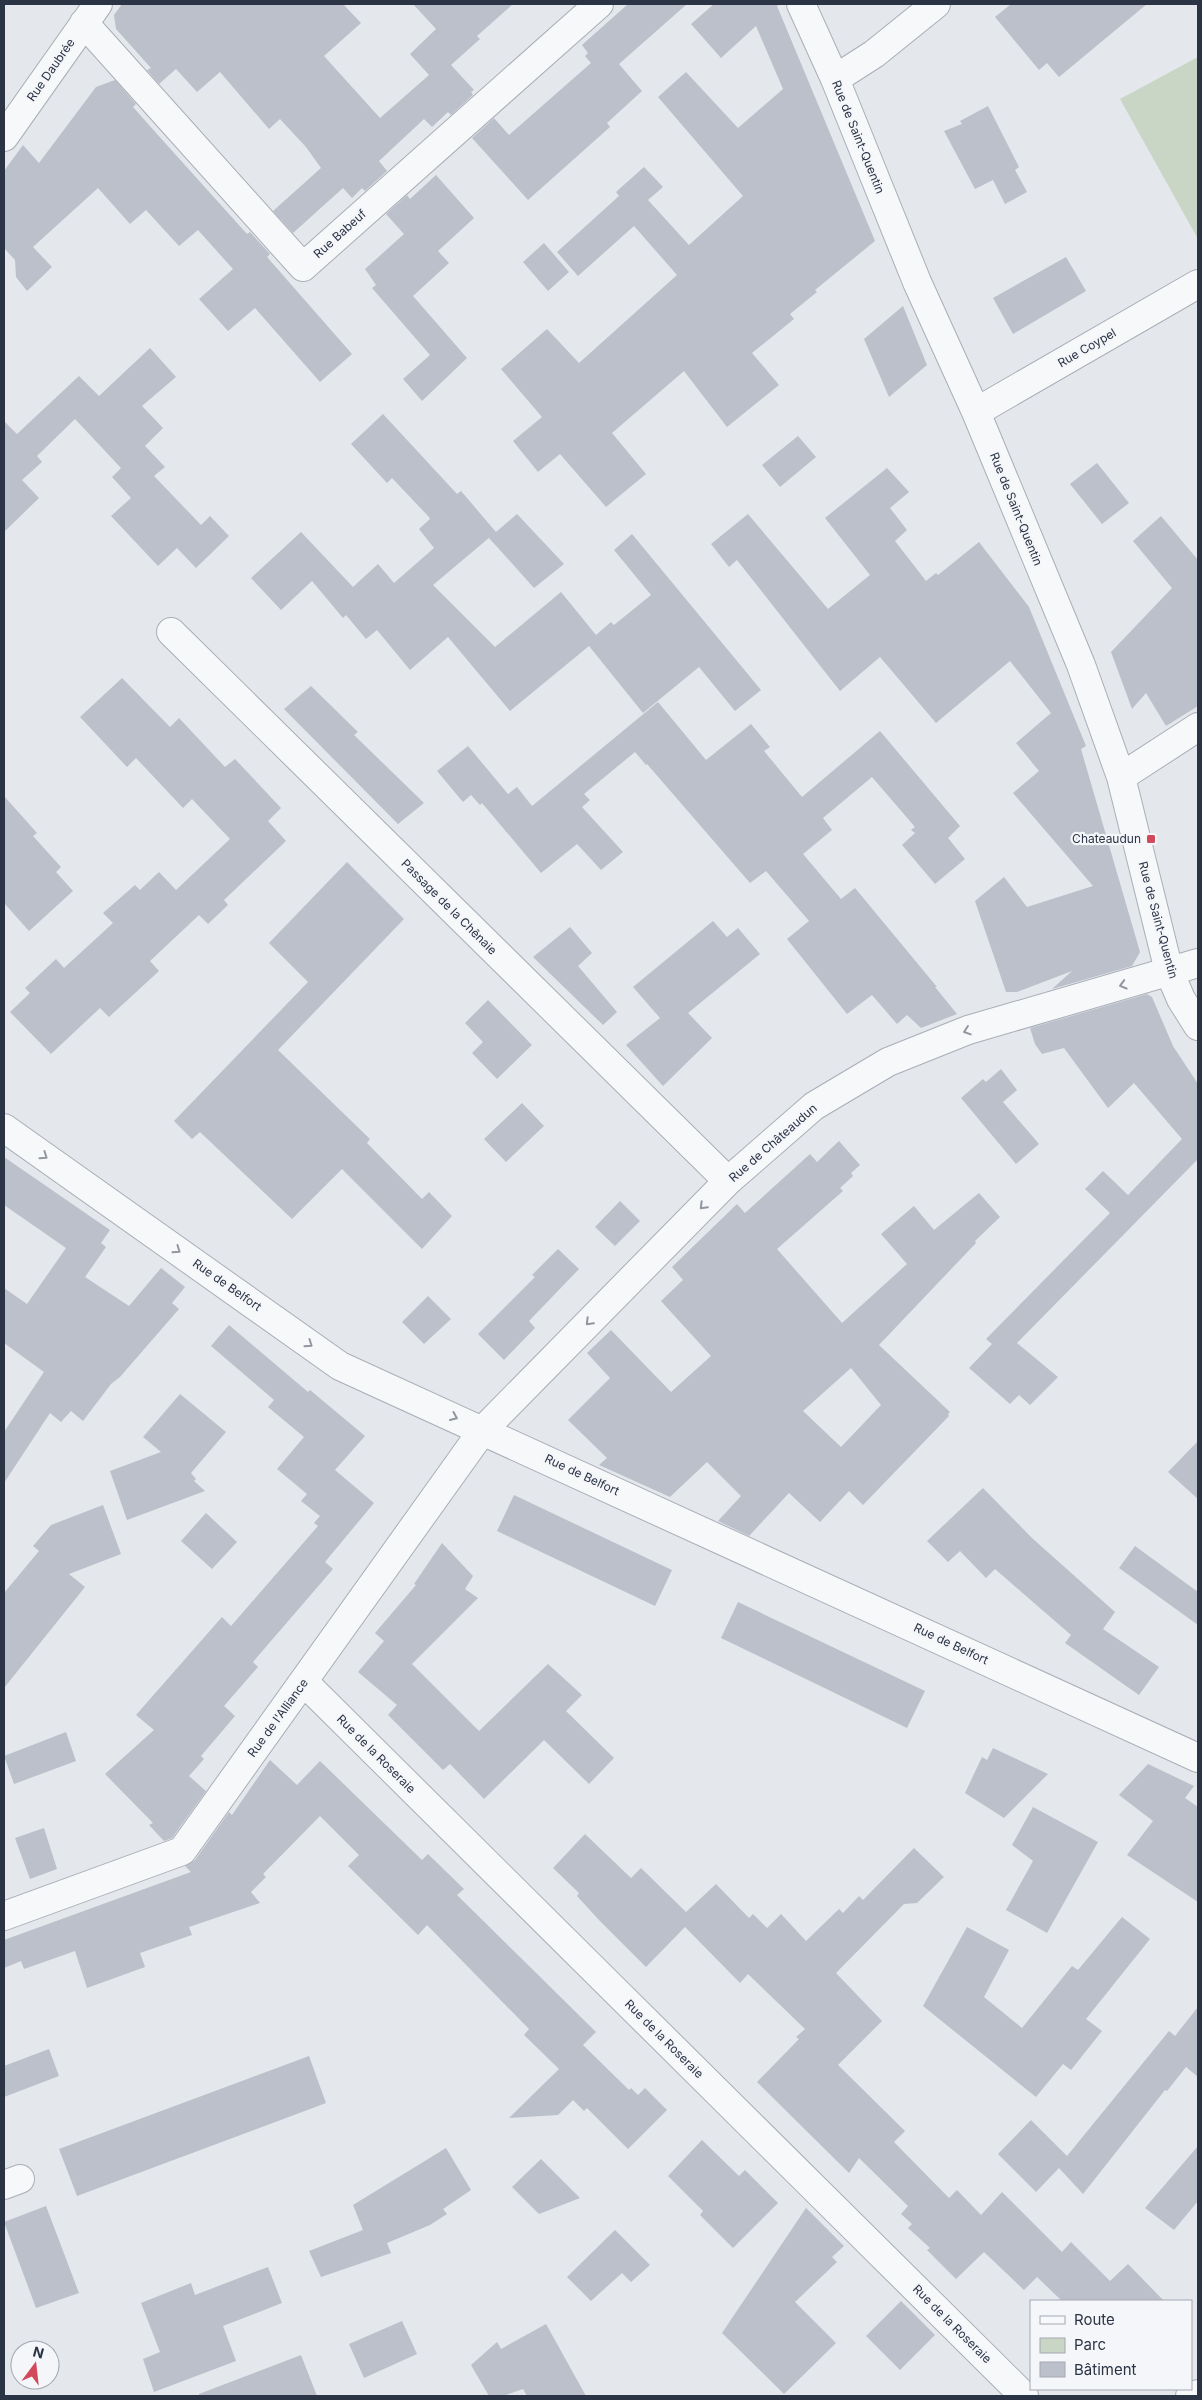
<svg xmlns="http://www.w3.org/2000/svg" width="1202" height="2400" viewBox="0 0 1202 2400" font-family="Inter,sans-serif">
  <rect width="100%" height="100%" fill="#e4e7ec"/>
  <path fill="#c9d6c5" d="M 1198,57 L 1198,239 L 1120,99 Z"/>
  <path fill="#bbc0ca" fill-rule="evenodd" d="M 122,4 L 343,4 L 361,23 L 324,56 L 380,118 L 429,75 L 410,54 L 436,29 L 413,4 L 513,4 L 477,36 L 480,39 L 451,65 L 474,90 L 471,92 L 473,95 L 451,115 L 448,112 L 432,127 L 424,119 L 379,161 L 387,171 L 365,191 L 362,188 L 352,198 L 343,188 L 293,233 L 273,211 L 321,168 L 306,147 L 280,119 L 269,129 L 220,72 L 197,92 L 176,69 L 159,84 L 147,70 L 151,68 L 116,29 L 114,15 Z
    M 628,4 L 687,4 L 619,64 L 642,91 L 607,123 L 610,127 L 528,200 L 472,138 L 494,118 L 509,135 L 591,63 L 585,56 L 588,53 L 582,45 Z
    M 714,4 L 780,4 L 777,6 L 875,241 L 815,290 L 817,292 L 790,314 L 794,319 L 752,353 L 779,385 L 727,427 L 684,371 L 612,433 L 646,474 L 606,507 L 560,454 L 538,472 L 513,441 L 542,417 L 501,369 L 547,329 L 579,363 L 677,275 L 634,226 L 578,276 L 557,252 L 619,196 L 616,192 L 644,167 L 663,187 L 648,200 L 689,245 L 743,196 L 658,97 L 686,72 L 738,128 L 783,89 L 756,26 L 721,58 L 691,24 Z
    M 1011,4 L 1147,4 L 1059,77 L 1047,63 L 1039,70 L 995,17 Z
    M 115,80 L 136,104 L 133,107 L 157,134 L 247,234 L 250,232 L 270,254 L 267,257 L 352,354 L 320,382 L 255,308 L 228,331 L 199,299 L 233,269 L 198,230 L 179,246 L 146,210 L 130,224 L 98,188 L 33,247 L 52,267 L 27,291 L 16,277 L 15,260 L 4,248 L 4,171 L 23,145 L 39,163 L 96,87 Z
    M 988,106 L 1019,167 L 1015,170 L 1027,192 L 1005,204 L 993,180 L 975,189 L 944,131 L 962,124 L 960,121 Z
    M 436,175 L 474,218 L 438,251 L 449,263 L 413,296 L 467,358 L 422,401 L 403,379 L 430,355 L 372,288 L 376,285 L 365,269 L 404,234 L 386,214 L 407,195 L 410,199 Z
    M 544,243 L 569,272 L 548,291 L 523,262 Z
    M 1066,257 L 1086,291 L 1013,334 L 993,298 Z
    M 903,306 L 927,365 L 889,397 L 864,339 Z
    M 150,348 L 176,377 L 142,406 L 163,428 L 145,446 L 165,467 L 154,476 L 201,525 L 210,516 L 229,536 L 196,568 L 177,548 L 158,566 L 111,516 L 131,498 L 112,477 L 121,468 L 75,419 L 37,456 L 42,462 L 22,480 L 39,498 L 4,532 L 4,421 L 17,434 L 79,376 L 99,396 Z
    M 383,414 L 457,494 L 461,491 L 496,532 L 433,585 L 495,647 L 561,592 L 596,635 L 611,622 L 614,625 L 651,595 L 614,550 L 632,534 L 761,690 L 735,711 L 699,667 L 643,713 L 589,646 L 510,711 L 448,637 L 410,670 L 377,630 L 366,639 L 346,615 L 343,618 L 312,581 L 281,610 L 251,578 L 301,532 L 353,587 L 378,564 L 394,583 L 434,548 L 419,529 L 430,519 L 429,517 L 392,478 L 387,483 L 351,444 Z
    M 798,436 L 816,457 L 780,487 L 762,465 Z
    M 1097,463 L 1129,503 L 1102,524 L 1070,484 Z
    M 887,468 L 909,492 L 890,508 L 907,530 L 895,541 L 926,581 L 936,573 L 938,575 L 979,542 L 1029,607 L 1086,746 L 1081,749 L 1140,952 L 1132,966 L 1052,989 L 1072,971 L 1017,992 L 1006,992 L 975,901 L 1004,877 L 1027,907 L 1093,886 L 1013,793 L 1039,771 L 1016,743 L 1051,713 L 1010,661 L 936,723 L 880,657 L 840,691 L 737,560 L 729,567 L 711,544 L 748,514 L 828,609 L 870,575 L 825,518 Z
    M 517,514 L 564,564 L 534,588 L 489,538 Z
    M 1161,516 L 1198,560 L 1198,706 L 1166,726 L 1146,693 L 1132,709 L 1111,652 L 1172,588 L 1133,541 Z
    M 122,678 L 170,727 L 179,718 L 225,767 L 235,759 L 281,808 L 268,821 L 286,841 L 224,900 L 228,905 L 208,924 L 199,915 L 150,961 L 159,971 L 109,1017 L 100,1008 L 51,1054 L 10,1012 L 30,993 L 25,988 L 56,959 L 64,968 L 113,923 L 103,913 L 135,885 L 140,890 L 159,872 L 176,890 L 230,839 L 192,799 L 183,808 L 136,758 L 127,767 L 80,717 Z
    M 311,686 L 358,732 L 354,735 L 424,803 L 398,824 L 284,709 Z
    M 658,702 L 706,760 L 751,724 L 770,747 L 764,751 L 802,797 L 880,731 L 960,826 L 948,838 L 965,859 L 935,884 L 902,845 L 915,833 L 911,830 L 915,827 L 872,777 L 823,818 L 832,830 L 803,854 L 841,899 L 855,888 L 937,987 L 935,987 L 957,1014 L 921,1028 L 907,1015 L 897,1024 L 872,995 L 847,1014 L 787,939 L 809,921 L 766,871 L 750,883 L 647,764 L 646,765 L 635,752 L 584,794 L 590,800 L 582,807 L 623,852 L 601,870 L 577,844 L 541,873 L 482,803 L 480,805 L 471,795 L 463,802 L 437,771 L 468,746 L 508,794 L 517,787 L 532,806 Z
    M 4,796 L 37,833 L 33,836 L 61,867 L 56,872 L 73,891 L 29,931 L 4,903 Z
    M 347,862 L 404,919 L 278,1050 L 370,1139 L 367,1143 L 422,1199 L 429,1192 L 452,1216 L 422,1249 L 342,1169 L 292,1219 L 200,1132 L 192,1139 L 174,1121 L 308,982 L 269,943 Z
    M 713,921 L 727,937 L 738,928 L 760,954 L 688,1013 L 712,1038 L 663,1086 L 626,1045 L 660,1018 L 633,987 Z
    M 570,927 L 592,953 L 578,966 L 617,1012 L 603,1025 L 533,957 Z
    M 1147,994 L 1152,997 L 1173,1046 L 1198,1084 L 1198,1159 L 1017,1343 L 1058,1377 L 1030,1405 L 1019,1395 L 1010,1404 L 969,1368 L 992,1344 L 986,1339 L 1110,1213 L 1085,1189 L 1103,1171 L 1128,1195 L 1182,1139 L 1134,1083 L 1108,1108 L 1064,1048 L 1042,1054 L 1035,1044 L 1030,1028 Z
    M 488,1000 L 532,1045 L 497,1079 L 472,1053 L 483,1042 L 465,1023 Z
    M 1001,1069 L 1017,1090 L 1003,1102 L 1039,1144 L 1016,1164 L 961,1098 L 983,1079 L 986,1082 Z
    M 522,1103 L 544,1126 L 506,1162 L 484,1139 Z
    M 839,1141 L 860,1165 L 851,1173 L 853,1176 L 840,1188 L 843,1191 L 777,1249 L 842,1323 L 907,1264 L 881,1234 L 914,1206 L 934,1230 L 979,1193 L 1000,1217 L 975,1241 L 976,1243 L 879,1345 L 950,1412 L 948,1414 L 949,1416 L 863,1505 L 849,1491 L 820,1522 L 789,1493 L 749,1536 L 718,1521 L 741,1496 L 707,1462 L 670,1497 L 599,1465 L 607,1458 L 568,1420 L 610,1378 L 587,1353 L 611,1330 L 671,1392 L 711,1356 L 661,1301 L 683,1280 L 672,1267 L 737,1204 L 745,1213 L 810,1154 L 817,1162 ZM 851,1368 L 881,1405 L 841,1447 L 803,1411 Z
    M 4,1157 L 110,1230 L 101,1243 L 106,1247 L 85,1277 L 129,1306 L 161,1268 L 185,1287 L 172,1303 L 179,1309 L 120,1377 L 111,1384 L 83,1421 L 71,1411 L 61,1422 L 50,1413 L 4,1483 L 4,1432 L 44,1372 L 4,1343 L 4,1288 L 27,1304 L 66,1248 L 4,1205 Z
    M 620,1201 L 640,1221 L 615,1246 L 595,1227 Z
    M 558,1249 L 579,1269 L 529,1321 L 535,1328 L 504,1360 L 478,1334 L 535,1277 L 532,1275 Z
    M 428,1296 L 451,1319 L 424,1344 L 402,1322 Z
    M 229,1325 L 308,1392 L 310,1390 L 365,1436 L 335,1470 L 374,1503 L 325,1562 L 333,1569 L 253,1662 L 258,1667 L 224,1706 L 235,1716 L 201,1756 L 204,1759 L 189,1776 L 206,1791 L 172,1838 L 164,1841 L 149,1825 L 153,1823 L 105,1774 L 154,1730 L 136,1715 L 222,1617 L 231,1626 L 318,1526 L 314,1523 L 320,1516 L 301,1501 L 307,1494 L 277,1469 L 304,1437 L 268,1407 L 274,1400 L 211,1346 Z
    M 180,1394 L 226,1432 L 191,1473 L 196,1479 L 194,1481 L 205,1491 L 127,1520 L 110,1471 L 161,1452 L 143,1437 Z
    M 1198,1441 L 1198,1499 L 1168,1472 Z
    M 983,1488 L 1032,1538 L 1115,1612 L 1103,1629 L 1159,1667 L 1139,1695 L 1065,1643 L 1071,1635 L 995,1569 L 986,1578 L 960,1551 L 948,1562 L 927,1541 Z
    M 514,1495 L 672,1570 L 655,1606 L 497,1531 Z
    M 103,1505 L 121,1554 L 69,1574 L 85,1587 L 4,1688 L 4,1593 L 39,1551 L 33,1546 L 51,1525 Z
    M 206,1513 L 237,1542 L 212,1569 L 181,1541 Z
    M 442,1543 L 473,1576 L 465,1589 L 478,1598 L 412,1664 L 479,1731 L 548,1664 L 582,1695 L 566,1711 L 614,1758 L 589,1784 L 544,1740 L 484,1799 L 450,1764 L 443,1770 L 388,1715 L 397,1705 L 358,1672 L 384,1641 L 375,1633 L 416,1585 L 414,1584 Z
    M 1135,1546 L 1198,1592 L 1198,1625 L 1119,1568 Z
    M 738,1602 L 925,1691 L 907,1728 L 721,1638 Z
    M 66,1732 L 76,1761 L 14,1784 L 4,1756 Z
    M 993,1748 L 1048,1774 L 1004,1818 L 965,1793 L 982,1757 L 987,1760 Z
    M 270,1760 L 297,1785 L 320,1761 L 422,1860 L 428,1854 L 464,1889 L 457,1895 L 596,2032 L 583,2045 L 629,2090 L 631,2088 L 638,2095 L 645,2088 L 667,2110 L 628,2149 L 587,2108 L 584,2111 L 573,2100 L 558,2115 L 509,2118 L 559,2069 L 524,2035 L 529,2029 L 427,1925 L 418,1935 L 348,1866 L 359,1855 L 320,1816 L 263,1874 L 266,1877 L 251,1892 L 260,1903 L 189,1927 L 192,1935 L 140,1953 L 145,1967 L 87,1988 L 75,1951 L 24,1969 L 21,1961 L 4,1968 L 4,1940 L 191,1872 L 185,1866 L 195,1860 L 229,1812 L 232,1815 Z
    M 1148,1764 L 1194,1786 L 1185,1798 L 1198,1807 L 1198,1902 L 1127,1855 L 1153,1821 L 1119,1795 Z
    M 1033,1807 L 1098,1842 L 1047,1933 L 1006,1910 L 1033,1861 L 1012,1845 Z
    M 44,1828 L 57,1869 L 30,1879 L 15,1838 Z
    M 585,1834 L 631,1878 L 641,1868 L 686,1912 L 716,1884 L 749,1918 L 753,1914 L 767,1928 L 781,1914 L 806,1941 L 839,1909 L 843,1913 L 859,1896 L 863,1900 L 914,1848 L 944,1877 L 917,1903 L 904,1904 L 836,1973 L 882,2021 L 838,2065 L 905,2131 L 894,2142 L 949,2198 L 957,2190 L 981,2215 L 1002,2192 L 1062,2252 L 1071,2242 L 1110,2281 L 1128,2264 L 1164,2301 L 1062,2301 L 1037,2277 L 1024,2290 L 984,2252 L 956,2279 L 927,2250 L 930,2248 L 908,2228 L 912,2224 L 901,2214 L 908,2206 L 859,2158 L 849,2173 L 757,2082 L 799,2039 L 796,2037 L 805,2029 L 748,1974 L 740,1983 L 685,1927 L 646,1967 L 598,1919 L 577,1896 L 579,1893 L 553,1868 Z
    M 1122,1917 L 1150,1939 L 1086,2019 L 1102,2031 L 1071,2070 L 1063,2064 L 1036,2097 L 923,2006 L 967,1927 L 1009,1950 L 984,1997 L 1022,2028 L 1072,1966 L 1078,1970 Z
    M 1198,2007 L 1198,2077 L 1186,2067 L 1167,2091 L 1165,2090 L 1083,2194 L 1059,2168 L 1036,2192 L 998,2154 L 1031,2120 L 1067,2156 L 1169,2031 L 1175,2036 Z
    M 49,2049 L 59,2076 L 4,2097 L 4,2066 Z
    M 309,2056 L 326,2103 L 77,2196 L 59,2149 Z
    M 702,2140 L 739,2176 L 745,2170 L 778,2203 L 733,2248 L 700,2215 L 703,2211 L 668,2176 Z
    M 1198,2146 L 1198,2201 L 1174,2230 L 1145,2208 Z
    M 446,2148 L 471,2190 L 443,2209 L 447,2214 L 430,2225 L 387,2243 L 391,2253 L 321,2277 L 309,2251 L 363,2230 L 353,2205 Z
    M 541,2159 L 580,2198 L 539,2214 L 512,2187 Z
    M 46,2206 L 79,2293 L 36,2308 L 4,2222 Z
    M 806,2208 L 844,2246 L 832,2257 L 837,2262 L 795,2302 L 836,2343 L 784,2394 L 722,2333 Z
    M 615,2230 L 650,2265 L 631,2282 L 622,2273 L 591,2301 L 567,2277 Z
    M 268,2267 L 282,2303 L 223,2326 L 236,2361 L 154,2392 L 143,2359 L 160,2352 L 141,2303 L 191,2283 L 195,2295 Z
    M 901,2301 L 935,2335 L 900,2370 L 866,2336 Z
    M 402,2321 L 417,2354 L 364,2378 L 349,2344 Z
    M 546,2324 L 586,2396 L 527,2396 L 523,2389 L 503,2396 L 489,2396 L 471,2365 L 497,2342 L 501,2349 Z
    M 301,2355 L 317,2396 L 199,2396 L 199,2394 Z"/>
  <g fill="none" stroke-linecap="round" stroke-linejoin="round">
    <g stroke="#a9aeb7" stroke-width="30">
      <path id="minor" d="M 801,4 L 835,79 L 917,282 L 976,412 L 1081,665 L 1121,777 L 1169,971 L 1181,999 L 1198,1026
        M 84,23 L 303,267 L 599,4
        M 835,79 L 874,54 L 936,4
        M 4,137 L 98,4
        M 976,412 L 1198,284
        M 171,632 L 728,1181
        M 1121,777 L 1198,727
        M 4,1128 L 340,1366 L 1198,1758
        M 304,1682 L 1024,2396
        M 4,1916 L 182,1851 L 483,1430 L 728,1181 L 814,1106 L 888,1062 L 968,1030 L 1198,963
        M 4,2185 L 20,2179
        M 1190,2396 L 1198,2394"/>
    </g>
    <use href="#minor" stroke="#f7f8fa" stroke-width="28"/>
  </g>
  <defs><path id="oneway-chevron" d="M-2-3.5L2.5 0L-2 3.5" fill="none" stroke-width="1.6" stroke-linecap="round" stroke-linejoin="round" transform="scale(1.25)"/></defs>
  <g stroke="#9196a0">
    <use href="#oneway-chevron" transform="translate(1123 985) rotate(164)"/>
    <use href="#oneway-chevron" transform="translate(967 1031) rotate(161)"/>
    <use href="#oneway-chevron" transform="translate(44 1156) rotate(35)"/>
    <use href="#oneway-chevron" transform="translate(703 1206) rotate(135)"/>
    <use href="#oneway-chevron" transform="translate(177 1250) rotate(35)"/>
    <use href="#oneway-chevron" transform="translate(589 1322) rotate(135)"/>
    <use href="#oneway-chevron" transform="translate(309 1344) rotate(35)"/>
    <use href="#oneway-chevron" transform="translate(454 1417) rotate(24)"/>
  </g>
  <rect fill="#d1495b" stroke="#f4f6f9" stroke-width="2" x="1146" y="834" width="10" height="10" rx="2.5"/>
  <g text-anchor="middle" stroke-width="4.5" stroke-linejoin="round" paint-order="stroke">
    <g font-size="12" fill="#2b3445" stroke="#f4f6f9">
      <text transform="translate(51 70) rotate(-55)" y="4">Rue Daubrée</text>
      <text transform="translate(858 137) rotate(68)" y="4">Rue de Saint-Quentin</text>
      <text transform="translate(340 234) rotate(-42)" y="4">Rue Babeuf</text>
      <text transform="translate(1087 348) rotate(-30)" y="4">Rue Coypel</text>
      <text transform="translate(1016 509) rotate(68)" y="4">Rue de Saint-Quentin</text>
      <text transform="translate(449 907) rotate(45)" y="4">Passage de la Chênaie</text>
      <text transform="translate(1158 920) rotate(75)" y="4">Rue de Saint-Quentin</text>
      <text transform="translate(773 1143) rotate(-41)" y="4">Rue de Châteaudun</text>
      <text transform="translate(227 1285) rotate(35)" y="4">Rue de Belfort</text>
      <text transform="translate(582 1475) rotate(25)" y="4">Rue de Belfort</text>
      <text transform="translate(951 1644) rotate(25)" y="4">Rue de Belfort</text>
      <text transform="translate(278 1718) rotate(-54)" y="4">Rue de l'Alliance</text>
      <text transform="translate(376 1754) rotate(45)" y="4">Rue de la Roseraie</text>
      <text transform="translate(664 2039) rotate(45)" y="4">Rue de la Roseraie</text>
      <text transform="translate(952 2324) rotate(45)" y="4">Rue de la Roseraie</text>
    </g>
    <g font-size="12" fill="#2b3445" stroke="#f4f6f9" text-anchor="end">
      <text x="1141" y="843">Chateaudun</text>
    </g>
  </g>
  <rect width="1202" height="2400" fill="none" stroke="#2b3445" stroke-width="10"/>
  <rect x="1030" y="2300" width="162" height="90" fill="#f4f6f9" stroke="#a4a8b1"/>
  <rect x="1040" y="2316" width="25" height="8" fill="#f7f8fa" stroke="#a4a8b1"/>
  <text x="1074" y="2325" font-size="15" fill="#2b3445">Route</text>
  <rect x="1040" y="2338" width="25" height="15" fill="#c9d6c5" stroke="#a4a8b1"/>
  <text x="1074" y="2350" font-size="15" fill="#2b3445">Parc</text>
  <rect x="1040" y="2362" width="25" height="15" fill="#bbc0ca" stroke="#a4a8b1"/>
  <text x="1074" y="2375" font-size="15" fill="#2b3445">Bâtiment</text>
  <g transform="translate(35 2365) rotate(15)"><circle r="24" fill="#f4f6f9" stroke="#a4a8b1"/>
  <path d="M0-4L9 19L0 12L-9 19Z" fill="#d1495b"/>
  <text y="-8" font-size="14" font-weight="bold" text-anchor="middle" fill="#2b3445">N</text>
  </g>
</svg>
